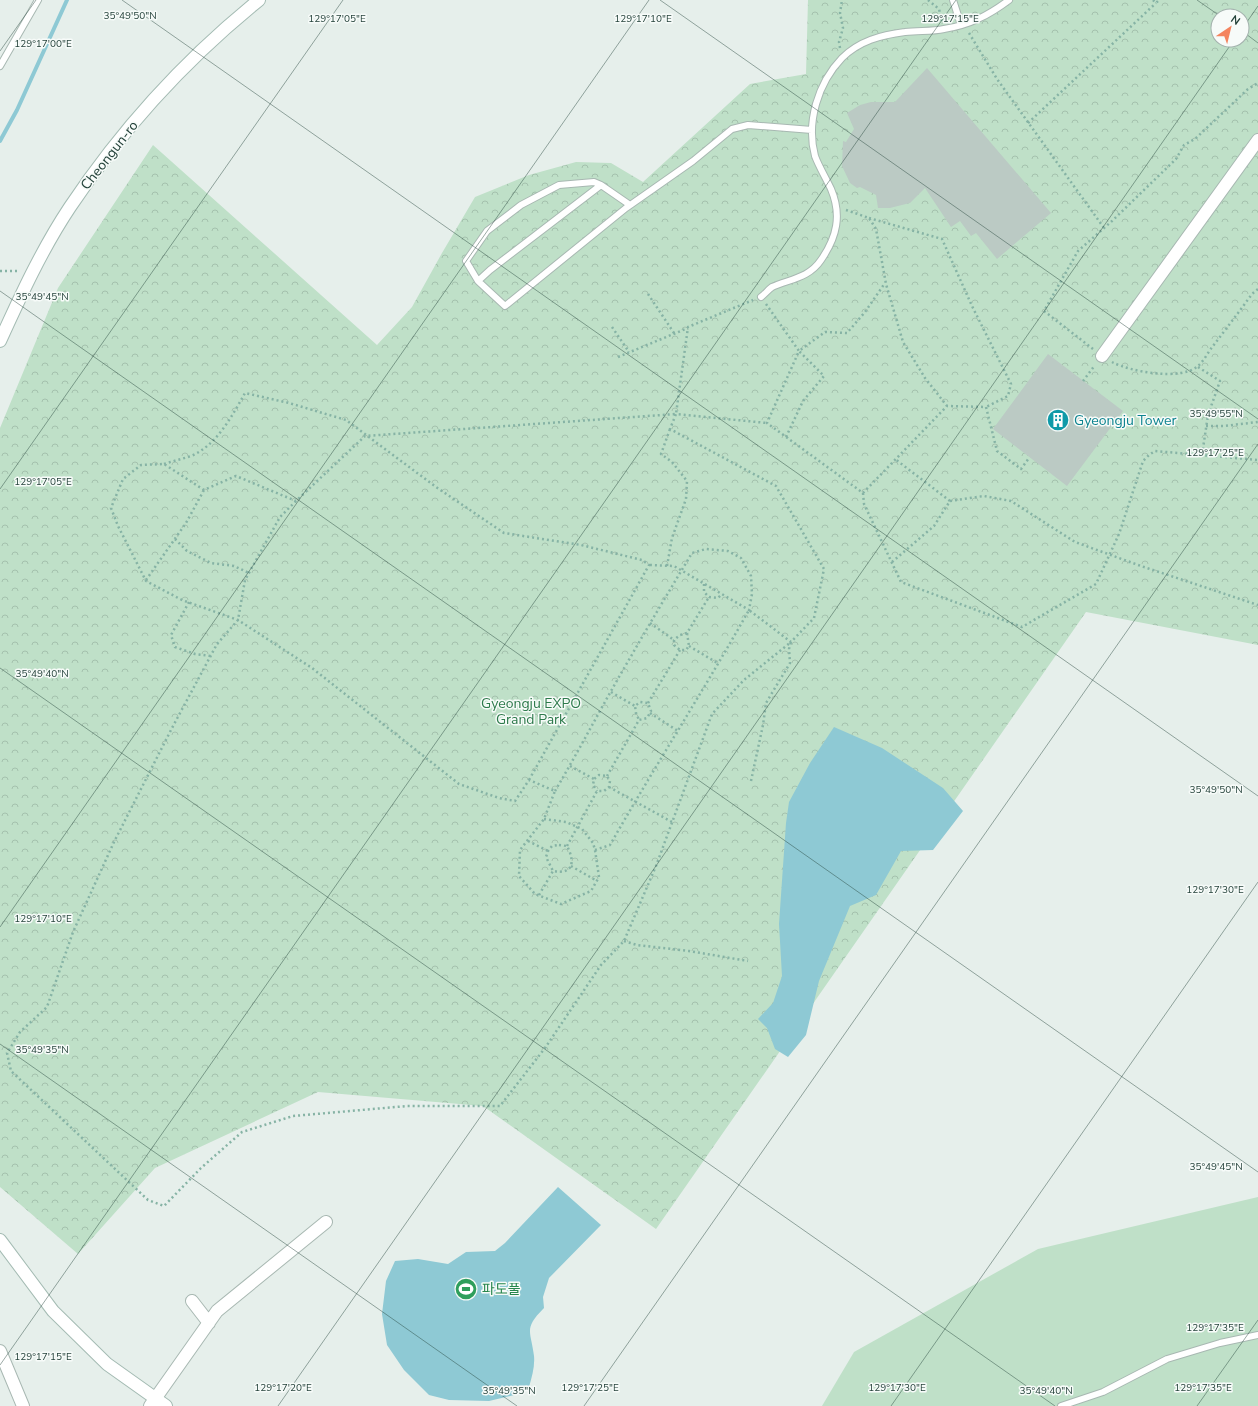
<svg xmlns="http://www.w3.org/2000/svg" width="1258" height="1406" viewBox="0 0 1258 1406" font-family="'Nunito Sans','Noto Sans KR',sans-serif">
  <defs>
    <pattern id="park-crowns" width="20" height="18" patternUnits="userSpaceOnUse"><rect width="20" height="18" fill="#bfe0c8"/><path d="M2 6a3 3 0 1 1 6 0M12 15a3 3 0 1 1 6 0" fill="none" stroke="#a4c1ad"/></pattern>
  </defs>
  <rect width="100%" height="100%" fill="#e6efeb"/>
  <path fill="#bfe0c8" d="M 1258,1197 L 1258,1406 L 822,1406 L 854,1352 L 1038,1249 Z"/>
  <path fill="url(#park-crowns)" fill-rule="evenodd" d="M 808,0 L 1258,0 L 1258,645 L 1086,612 L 656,1229 L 483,1106 L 318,1092 L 155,1168 L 78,1254 L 0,1187 L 0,428 L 58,288 L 153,145 L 377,345 L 412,307 L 442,253 L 475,197 L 529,175 L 576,162 L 611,163 L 643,182 L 750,84 L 806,74 ZM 1218,16 L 1242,16 L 1242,40 L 1218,40 Z"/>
  <path fill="#8ec9d4" d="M 834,727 L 882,748 L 943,788 L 963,811 L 933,850 L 901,851 L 876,895 L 850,906 L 819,981 L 806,1035 L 788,1057 L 775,1049 L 767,1028 L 758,1019 L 773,1003 L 782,976 L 779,924 L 786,823 L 789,802 L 810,763 Z
    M 558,1187 L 601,1225 L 549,1278 L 543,1297 L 544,1308 C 523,1329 531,1331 534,1356 C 535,1366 532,1377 529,1387 L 514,1395 L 489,1401 L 449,1400 L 429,1395 L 404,1370 L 387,1345 L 382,1314 L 386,1281 L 395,1261 L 418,1259 L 448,1264 L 466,1252 L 495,1251 L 505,1243 Z"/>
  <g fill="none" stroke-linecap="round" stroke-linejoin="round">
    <path stroke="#8ec9d4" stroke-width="4" d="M 0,141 L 17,110 L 67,0"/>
  </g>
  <path fill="#bbcac4" d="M 927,68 L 1051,213 L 997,259 L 976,233 L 971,236 L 960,221 L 951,227 L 925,188 L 910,203 L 890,208 L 878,208 L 876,195 L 860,187 L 857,188 L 850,183 L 842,166 L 843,141 L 846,142 L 854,129 L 847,113 L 860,105 L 871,102 L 895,102 Z
    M 1048,354 L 1123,411 L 1067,486 L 993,429 Z"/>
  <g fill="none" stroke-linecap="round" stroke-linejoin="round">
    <g stroke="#a8b8b2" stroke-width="8">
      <path id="lane" d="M 953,0 L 961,25
        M 0,66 L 38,0
        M 630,205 L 601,185 L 490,270 L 478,281 L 505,306 L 626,208 L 693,161 L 732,129 L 748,125 L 812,130
        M 478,281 L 466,261 L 487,231 L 521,205 L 559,185 L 594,182 L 601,185
        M 761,297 C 765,294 768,290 772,287 C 790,279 809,278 821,260 C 837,237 842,215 831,189 C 826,178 819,167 815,156 C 806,122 818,83 842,58 C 859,41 881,35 905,32 C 918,30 931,32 944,29 C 970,25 989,15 1009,0
        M 1061,1406 L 1103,1392 L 1167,1359 L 1220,1343 L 1258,1335"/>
    </g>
    <g stroke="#a8b8b2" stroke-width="14">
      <path id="street" d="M 1102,356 L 1258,140
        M 192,1301 L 209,1323
        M 0,1351 L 23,1406
        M 150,1406 L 217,1311 L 326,1222"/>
    </g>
    <g stroke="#a4bbb3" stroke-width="14">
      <path id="secondary" d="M 0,341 C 21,295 42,249 70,207 C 122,129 186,59 259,0
        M 0,1240 L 53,1311 L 107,1364 L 166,1406"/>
    </g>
    <path stroke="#86b3a5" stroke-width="2.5" stroke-dasharray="2 3" stroke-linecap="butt" d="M 928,0 L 939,9 L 942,21
      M 1153,0 L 1156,3 L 1159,0
      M 969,33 L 997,79 L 1104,228
      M 840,48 L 839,42 L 843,28 L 840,13 L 842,0
      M 1028,123 L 1156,3
      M 846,210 L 869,218 L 876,229 L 886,284 L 903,342 L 925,378 L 947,406
      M 869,218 L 942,239 L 972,306 L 1011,384 L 1008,396 L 986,407
      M 0,271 L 17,271 L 19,272
      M 648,294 L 674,333
      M 766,304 L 799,351 L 767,423 L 863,493 L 947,406 L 986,407 L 997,451 L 1021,469 L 1029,458
      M 612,327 L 629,352
      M 1093,349 L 1044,311 L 1078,251 L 1112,221 L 1176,159 L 1184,145 L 1195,139 L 1248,89 L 1258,83
      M 618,357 L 688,328
      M 1112,362 C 1131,372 1181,381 1198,366 C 1204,361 1208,352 1213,346 C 1226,329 1239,312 1252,294 L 1258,289
      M 1198,367 L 1220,381 L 1208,415 L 1202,455
      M 1083,381 L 1095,365
      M 1206,426 L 1224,426 L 1258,422
      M 786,437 L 803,401 L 824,376 L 799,351 L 825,332 L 847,333 L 865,312 L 885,283
      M 164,464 C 173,461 182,459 191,456 C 217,445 232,416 245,393 L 289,403 L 346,420 L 436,487 L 504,533 L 581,545 L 642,560 L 649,565 L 529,780
      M 863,493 L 864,504 L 901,582 L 1022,627 L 1096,584 L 1119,534 L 1143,461 L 1149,455 L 1155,451 L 1258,460
      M 296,501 L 280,517 L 245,580 L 238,620 L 217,644 L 172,728 L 114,842 L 73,932 L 47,1007 L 20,1032 L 7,1053 L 11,1071 L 148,1200 L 164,1206 L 201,1168 L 242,1132 L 293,1116 L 407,1106 L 500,1106 L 545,1048 L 601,965 L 624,941 L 656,866 L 712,714 L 744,680 L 791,642
      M 950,501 L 984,496 L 1011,501 L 1075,542 L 1141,566 L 1258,605
      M 175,539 L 187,551 L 211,563 L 234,566 L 249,573
      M 892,562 L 934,526 L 950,501 L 895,459
      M 667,566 L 672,538 L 686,499 L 687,481 L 672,462 L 661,454 L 670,429
      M 146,580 L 186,523 L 204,490
      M 704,584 L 704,592 L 709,597 L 718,598 L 722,594
      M 189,602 L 171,635 L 175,647 L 195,654 L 211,656
      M 650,623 L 674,640
      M 687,633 L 689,646 L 686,650 L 680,650 L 674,645 L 674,640 L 680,635 L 687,633 L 709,597
      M 689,646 L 719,664
      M 611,692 L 635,706
      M 648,703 L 680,650
      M 650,713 L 678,731
      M 570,766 L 594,779
      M 607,776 L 639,720 L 647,718 L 651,711 L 648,703 L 640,702 L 635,706 L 636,713 L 639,720
      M 751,781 L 763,725 L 766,703 L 790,663 L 789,649 L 791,642
      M 609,787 L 672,822
      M 555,791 C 581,747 604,702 630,658 C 650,623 671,588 692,553 L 706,549 L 728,551 L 741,558 L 751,576 L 752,594 L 749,610 L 674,566 L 649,565
      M 544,819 L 566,822 L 582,829 L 593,843 L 595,850 L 599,877 L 591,891 L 561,904 L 535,894 L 519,876 L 520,850 L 544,819 L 555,791 L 529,780 L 515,801 L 499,798 L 459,784 L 312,668 L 238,620 L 182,600 L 146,581 L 118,526 L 111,508 L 123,479 L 141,465 L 164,464 L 204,490 L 236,476 L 296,501 L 365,436 L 676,414 L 688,327 L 753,300
      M 528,841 L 548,851
      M 559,845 L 567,846 C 575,861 574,875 553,871 L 546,857 L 548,851 L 552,846 Z
      M 567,846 L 597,791 L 604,791 L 609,787 L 610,781 L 607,776 L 599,775 L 594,779 L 593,785 L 597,791
      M 595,850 L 610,845 C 655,766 704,690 749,610 L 791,642 L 814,618 L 824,569 L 776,486 L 670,429 L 676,414 L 767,423
      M 571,866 L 597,881
      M 539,895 L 553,871
      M 624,941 L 637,945 L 689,951 L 748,961"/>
    <use href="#lane" stroke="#fff" stroke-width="6"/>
    <use href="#street" stroke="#fff" stroke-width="12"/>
    <use href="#secondary" stroke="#fff" stroke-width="12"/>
  </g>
  <path fill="none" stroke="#24423a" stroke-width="1" stroke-opacity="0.45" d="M 122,0 L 1258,796M 660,0 L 1258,419M 1197,0 L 1220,16M 1242,29 L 1258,6M 1242,31 L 1258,43M 0,51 L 36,0M 0,291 L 1258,1172M 0,489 L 343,0M 0,668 L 1055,1406M 0,927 L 649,0M 0,1044 L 517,1406M 0,1365 L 956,0M 278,1406 L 1234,40M 584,1406 L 1258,444M 891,1406 L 1258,882M 1197,1406 L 1258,1320"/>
  <defs>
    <g id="building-disc" transform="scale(1.15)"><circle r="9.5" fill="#0f9aa8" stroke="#f7fbf9"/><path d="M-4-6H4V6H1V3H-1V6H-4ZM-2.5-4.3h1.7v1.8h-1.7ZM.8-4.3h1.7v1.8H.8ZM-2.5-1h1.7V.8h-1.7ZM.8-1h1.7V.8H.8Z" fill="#fff"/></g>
    <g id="stadium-disc" transform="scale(1.15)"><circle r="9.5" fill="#2e9e5b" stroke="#f7fbf9"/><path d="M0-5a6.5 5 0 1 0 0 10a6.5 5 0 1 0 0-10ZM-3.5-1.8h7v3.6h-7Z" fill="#fff"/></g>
  </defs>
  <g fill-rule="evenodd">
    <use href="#building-disc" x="1058" y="420"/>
    <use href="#stadium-disc" x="466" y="1289"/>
  </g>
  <g text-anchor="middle" stroke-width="3" stroke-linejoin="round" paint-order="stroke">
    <g font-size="14" fill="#24423a" stroke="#f7fbf9">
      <text transform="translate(109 155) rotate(-52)" y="5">Cheongun-ro</text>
    </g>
    <g font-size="14" fill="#0d838f" stroke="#f7fbf9" text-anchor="start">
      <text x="1074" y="425">Gyeongju Tower</text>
    </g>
    <g font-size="14" fill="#2d7a4b" stroke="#f7fbf9">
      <text x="531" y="708">Gyeongju EXPO<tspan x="531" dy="16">Grand Park</tspan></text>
    </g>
    <g font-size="14" fill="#27864d" stroke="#f7fbf9" text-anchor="start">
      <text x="482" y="1294">파도풀</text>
    </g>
  </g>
  <g font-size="10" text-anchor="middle" fill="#24423a" stroke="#f7fbf9" stroke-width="3" stroke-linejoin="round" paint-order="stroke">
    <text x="130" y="19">35°49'50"N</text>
    <text x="337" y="22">129°17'05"E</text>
    <text x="643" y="22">129°17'10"E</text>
    <text x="950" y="22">129°17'15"E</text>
    <text x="43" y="47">129°17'00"E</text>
    <text x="42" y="300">35°49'45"N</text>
    <text x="1216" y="417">35°49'55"N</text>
    <text x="1215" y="456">129°17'25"E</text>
    <text x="43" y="485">129°17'05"E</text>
    <text x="42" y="677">35°49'40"N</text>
    <text x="1216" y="793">35°49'50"N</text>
    <text x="1215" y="893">129°17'30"E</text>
    <text x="43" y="922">129°17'10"E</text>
    <text x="42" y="1053">35°49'35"N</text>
    <text x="1216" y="1170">35°49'45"N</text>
    <text x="1215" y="1331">129°17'35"E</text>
    <text x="43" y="1360">129°17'15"E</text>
    <text x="283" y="1391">129°17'20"E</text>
    <text x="590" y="1391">129°17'25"E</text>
    <text x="897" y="1391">129°17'30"E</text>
    <text x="1203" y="1391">129°17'35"E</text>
    <text x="509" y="1394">35°49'35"N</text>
    <text x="1046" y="1394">35°49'40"N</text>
  </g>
  <g transform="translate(1230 28) rotate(35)"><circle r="19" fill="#f7fbf9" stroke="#a3b1ad"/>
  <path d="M0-3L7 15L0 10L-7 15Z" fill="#f4845f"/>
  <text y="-6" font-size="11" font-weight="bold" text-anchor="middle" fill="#24423a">N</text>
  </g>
</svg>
